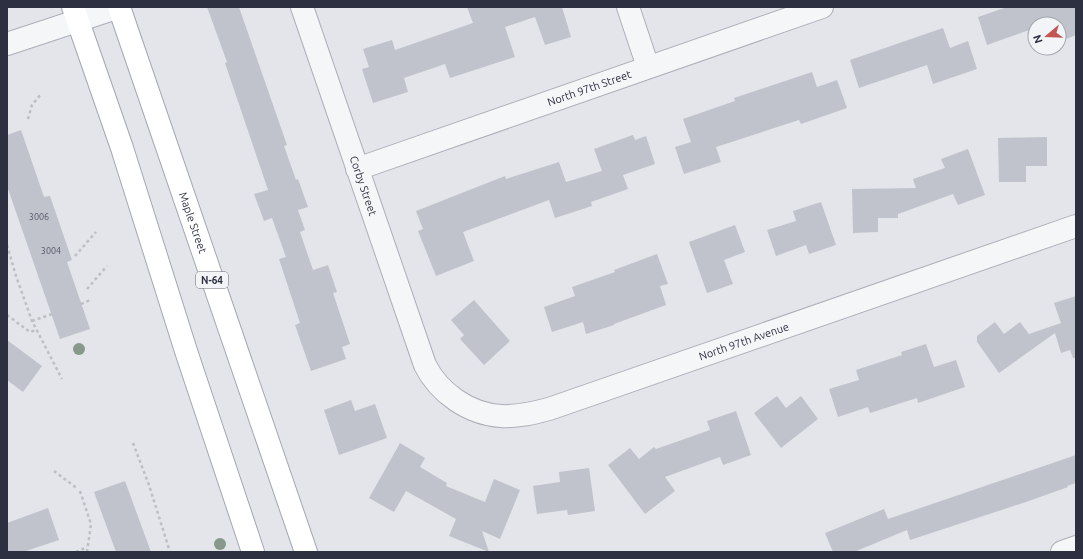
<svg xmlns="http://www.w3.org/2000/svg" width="1083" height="559" viewBox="0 0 1083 559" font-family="Ubuntu,sans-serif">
  <rect width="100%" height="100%" fill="#e3e5ea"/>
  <path fill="#c1c3cc" d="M 207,7 L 239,7 L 287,145 L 284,146 L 296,180 L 298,179 L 308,207 L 298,210 L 305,230 L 300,232 L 313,270 L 328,265 L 337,292 L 333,293 L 350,344 L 342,347 L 346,359 L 311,371 L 295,325 L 300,323 L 279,259 L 286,257 L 272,218 L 264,221 L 254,194 L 268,190 L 225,63 L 227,62 Z
    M 467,7 L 562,7 L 571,37 L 545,45 L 535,17 L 505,27 L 515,57 L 450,78 L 445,64 L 404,78 L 408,92 L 373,103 L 362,69 L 369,67 L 363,49 L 392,40 L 395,50 L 473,23 Z
    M 1007,7 L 1076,7 L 1076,35 L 1061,41 L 1059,36 L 1059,24 L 1055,24 L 1054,22 L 1048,24 L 1035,24 L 1035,28 L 987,45 L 978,17 Z
    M 943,28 L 950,48 L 968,41 L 977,69 L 933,84 L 927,65 L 859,88 L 850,60 Z
    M 812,72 L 817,87 L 837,80 L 847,108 L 801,124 L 799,120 L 716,147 L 721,162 L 684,174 L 675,147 L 691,142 L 683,119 L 735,101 L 734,98 Z
    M 21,130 L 44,197 L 50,196 L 72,260 L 67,262 L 90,329 L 60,339 L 7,186 L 7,135 Z
    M 633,135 L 635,140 L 646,136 L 655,164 L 623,175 L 628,189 L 591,202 L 592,206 L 555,218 L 549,200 L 463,232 L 474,261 L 436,276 L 418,231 L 423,229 L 416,211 L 505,176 L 506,179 L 559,162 L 566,182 L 602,171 L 594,149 Z
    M 1047,137 L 1047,166 L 1026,166 L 1026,182 L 999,182 L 998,138 Z
    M 968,149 L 985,195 L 958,205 L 953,194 L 898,214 L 898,218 L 878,218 L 878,232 L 853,233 L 852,189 L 916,188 L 913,179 L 945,168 L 941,159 Z
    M 821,202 L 836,245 L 809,254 L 806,245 L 776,256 L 767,230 L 796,221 L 793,211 Z
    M 735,225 L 745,252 L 724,260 L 733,284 L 707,293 L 689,242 Z
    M 657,254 L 668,284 L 660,286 L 666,305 L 614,324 L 614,325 L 586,334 L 583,322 L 552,332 L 544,307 L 575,296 L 572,287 L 615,272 L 614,270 Z
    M 1076,296 L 1076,358 L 1073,358 L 1070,350 L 1061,353 L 1055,333 L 999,373 L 977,342 L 977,336 L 995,322 L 1004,334 L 1020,322 L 1029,334 L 1061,323 L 1054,303 Z
    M 474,300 L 510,341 L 484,365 L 460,339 L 464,335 L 451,320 Z
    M 7,340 L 42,366 L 23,392 L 7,380 Z
    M 926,344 L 934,367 L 956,360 L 965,387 L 918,403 L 917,398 L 870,413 L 868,407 L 838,417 L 829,389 L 859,380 L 856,370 L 902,355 L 901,352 Z
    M 777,396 L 786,408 L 801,396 L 818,419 L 781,448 L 754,413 Z
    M 351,400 L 355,411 L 375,404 L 387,438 L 339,455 L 324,410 Z
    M 736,411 L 751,455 L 723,465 L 720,457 L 665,477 L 675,491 L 645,514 L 608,465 L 630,448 L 639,459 L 654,447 L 656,449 L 710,430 L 707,421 Z
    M 400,443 L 425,458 L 420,467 L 447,483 L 446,486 L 485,502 L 494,479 L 520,490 L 500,539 L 482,531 L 489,552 L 449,536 L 456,519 L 406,491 L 394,512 L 369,498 Z
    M 1076,455 L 1076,483 L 1067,486 L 1068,487 L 1026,502 L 910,540 L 907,530 L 854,552 L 833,552 L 825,533 L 884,509 L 888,519 Z
    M 589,468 L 595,511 L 568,515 L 567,510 L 537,514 L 533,486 L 560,482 L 559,472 Z
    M 125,481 L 151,552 L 116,552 L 94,492 Z
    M 48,508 L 59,540 L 23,552 L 7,552 L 7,523 Z"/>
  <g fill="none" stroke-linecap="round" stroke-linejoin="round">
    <g stroke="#acafb7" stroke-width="24">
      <g id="minor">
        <path id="s1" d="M 302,7 L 425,365 C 439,393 469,414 501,416 C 518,417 534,413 549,409 L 1076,226"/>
        <path d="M 628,7 L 648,67"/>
        <path d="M 7,44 L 119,7"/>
        <path id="s2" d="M 357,169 L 822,7"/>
        <path d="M 1062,552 L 1076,547"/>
      </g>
    </g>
    <g stroke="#a3a7b5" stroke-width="24">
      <g id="major">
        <path d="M 73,7 L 122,148 L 186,351 L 253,552"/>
        <path id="s3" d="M 119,7 L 306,552"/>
      </g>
    </g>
    <path stroke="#bdbfc5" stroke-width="2.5" stroke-dasharray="3 3" stroke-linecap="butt" d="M 28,119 L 32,105 L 41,94
      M 7,245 L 16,276 L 32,321 L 62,379
      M 75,256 L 96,232
      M 87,289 L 107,266
      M 81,304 L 90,300
      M 7,315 L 30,332 L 36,330
      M 32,321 L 52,314
      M 133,443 L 149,485 L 170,552
      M 54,471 L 78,489
      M 80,491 L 91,524 L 87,552
      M 76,552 L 87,547"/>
    <use href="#minor" stroke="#f5f6f8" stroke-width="22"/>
    <use href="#major" stroke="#fff" stroke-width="22"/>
  </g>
  <g fill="#87998a">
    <circle cx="79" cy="349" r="6"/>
    <circle cx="220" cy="544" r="6"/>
  </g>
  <g text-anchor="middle" stroke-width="4" stroke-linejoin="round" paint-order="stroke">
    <g font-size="9" fill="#515564">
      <text x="39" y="220">3006</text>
      <text x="51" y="254">3004</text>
    </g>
    <rect fill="#f3f4f7" stroke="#686b78" stroke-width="1" x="196" y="272" width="32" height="16" rx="3"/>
    <g font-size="10" font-weight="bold" fill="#2c3041">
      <text x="212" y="284">N-64</text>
    </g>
    <g font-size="11" fill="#2c3041" stroke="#f3f4f7">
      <text dy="4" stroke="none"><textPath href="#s2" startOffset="246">North 97th Street</textPath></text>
      <text dy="4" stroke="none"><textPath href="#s1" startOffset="189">Corby Street</textPath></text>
      <text dy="4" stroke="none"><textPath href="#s3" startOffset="228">Maple Street</textPath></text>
      <text dy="4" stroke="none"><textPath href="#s1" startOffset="729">North 97th Avenue</textPath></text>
    </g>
  </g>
  <rect width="1083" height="559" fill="none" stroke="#2c3041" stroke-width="16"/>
  <g transform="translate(1047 36) rotate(251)"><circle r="19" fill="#f3f4f7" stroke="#a3a6ae"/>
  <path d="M0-3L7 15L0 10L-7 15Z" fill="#c35554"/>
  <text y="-6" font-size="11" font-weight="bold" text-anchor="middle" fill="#2c3041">N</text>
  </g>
</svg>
